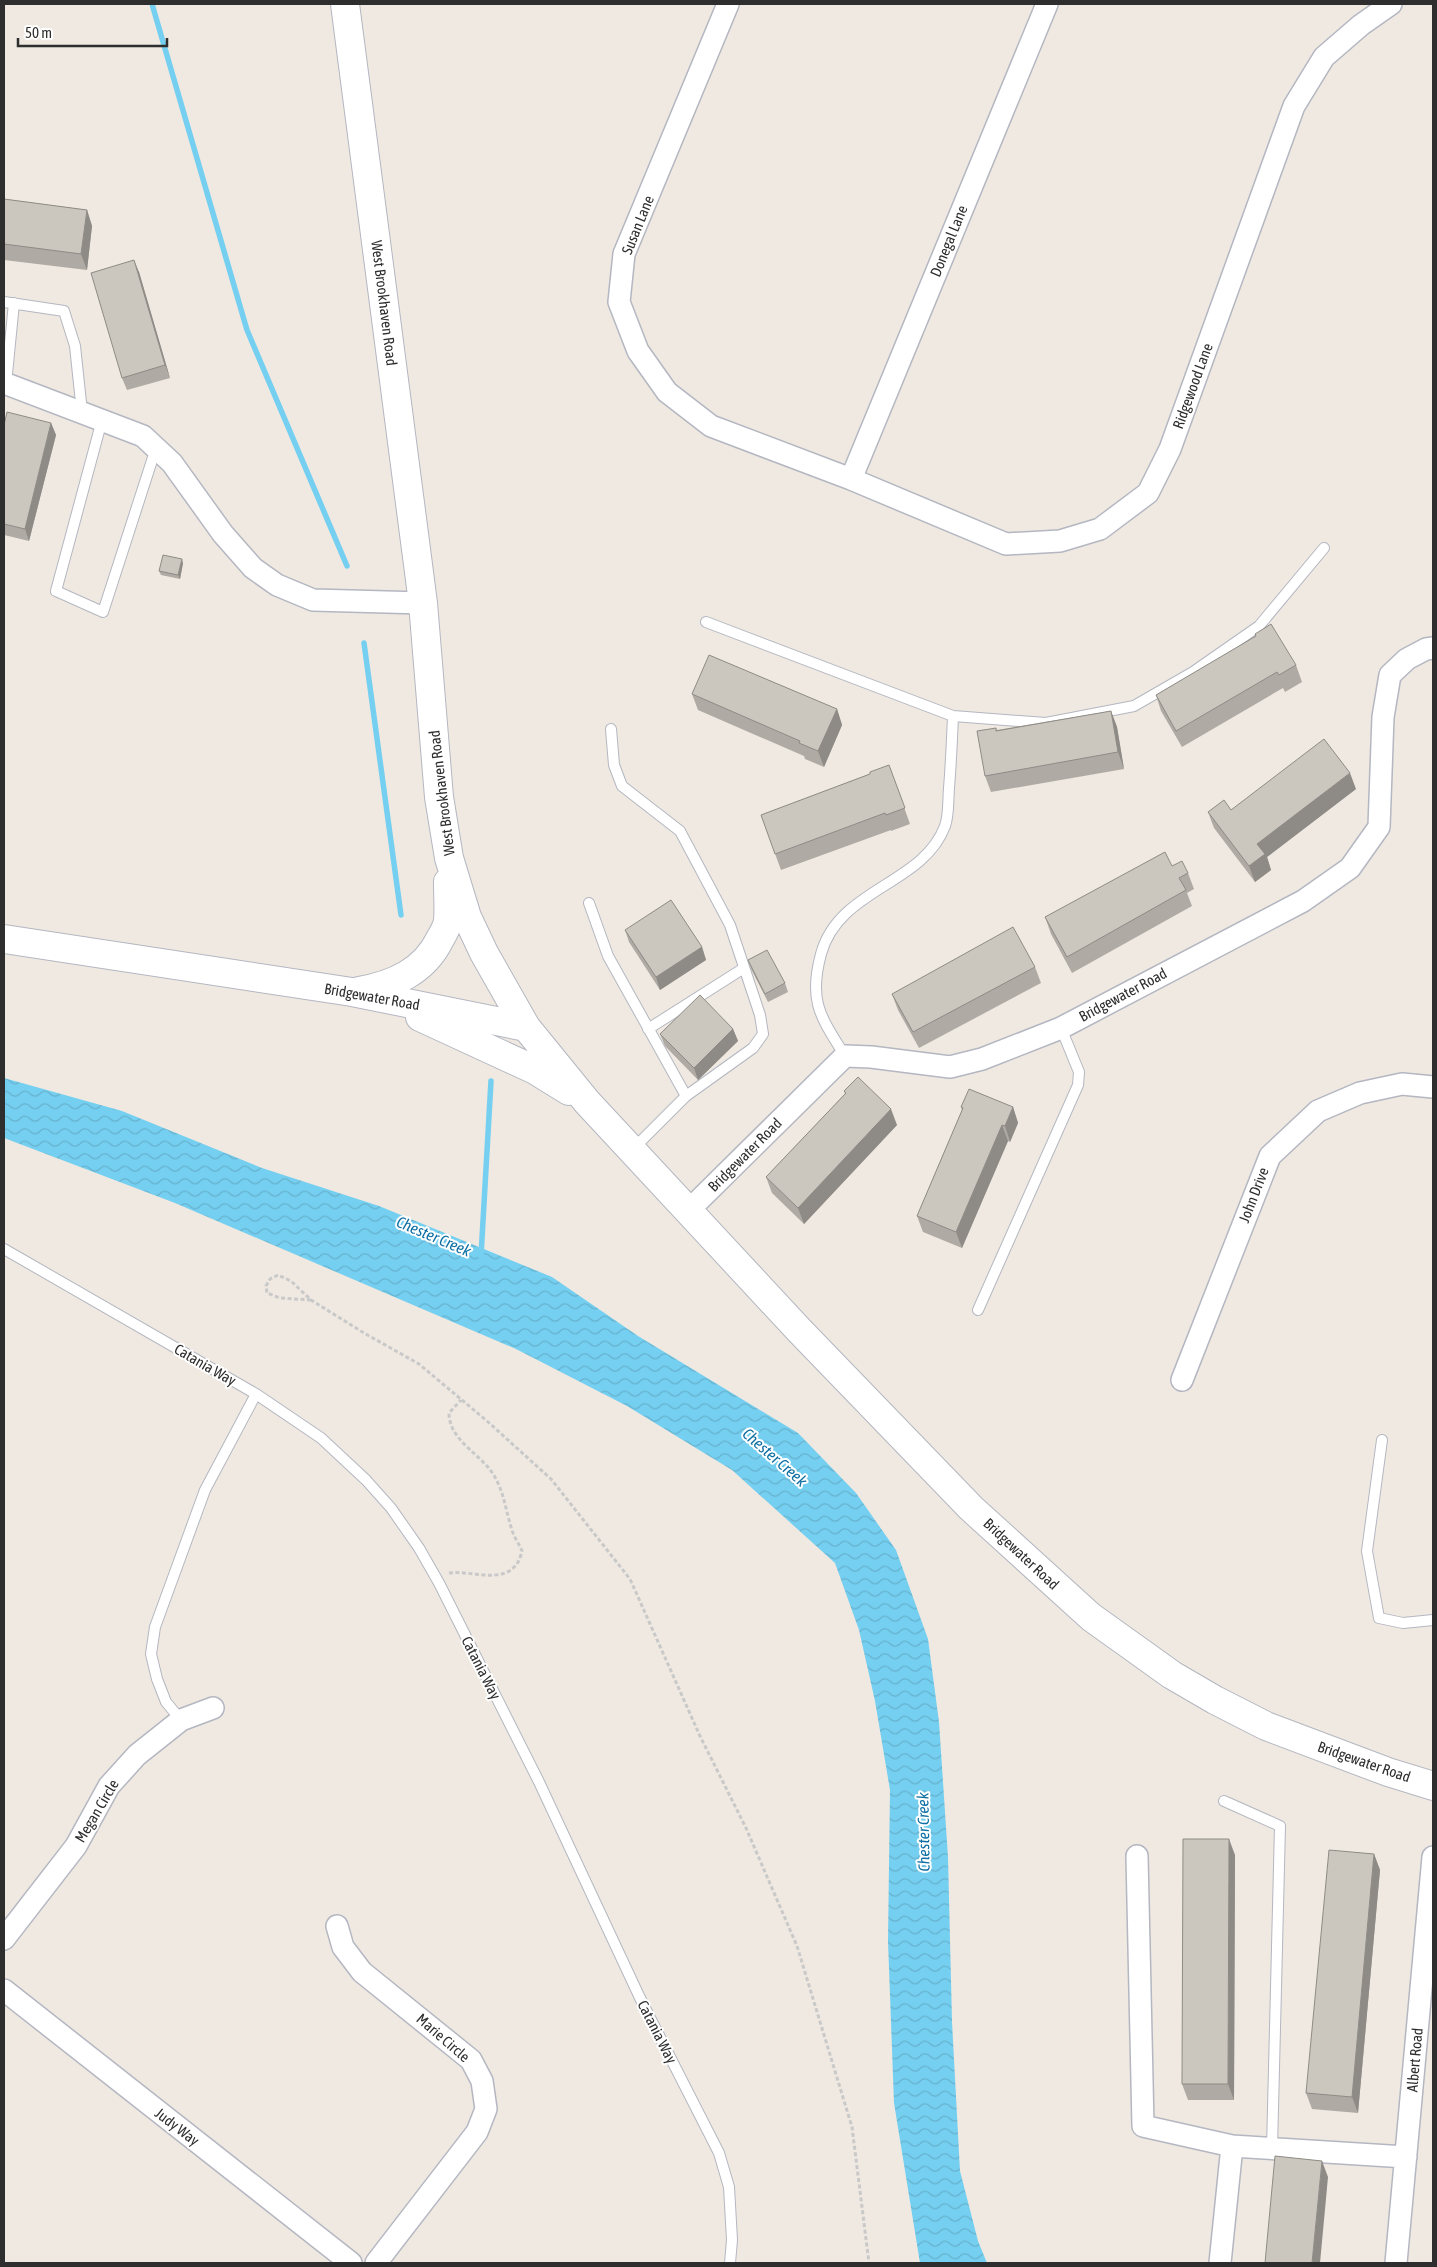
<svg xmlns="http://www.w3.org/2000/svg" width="1437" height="2267" viewBox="0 0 1437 2267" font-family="'Asap Condensed',sans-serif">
  <defs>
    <pattern id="water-waves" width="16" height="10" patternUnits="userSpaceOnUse" patternTransform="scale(1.25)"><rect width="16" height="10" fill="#75cff0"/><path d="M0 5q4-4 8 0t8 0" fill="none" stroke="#66b2ce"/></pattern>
  </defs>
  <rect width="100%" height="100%" fill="#efe9e1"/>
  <path fill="url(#water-waves)" d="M 4,1078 L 122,1111 L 262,1168 L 379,1206 L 552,1277 L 638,1336 L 798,1433 L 856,1493 L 896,1550 L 928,1639 L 939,1722 L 948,1857 L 952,2022 L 960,2171 L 978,2241 L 987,2263 L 920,2263 L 894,2103 L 888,1941 L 890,1790 L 875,1701 L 859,1630 L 835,1563 L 732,1470 L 627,1406 L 516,1349 L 175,1203 L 4,1138 Z"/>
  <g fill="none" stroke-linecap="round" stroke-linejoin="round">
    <path stroke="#75cff0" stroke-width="5.5" d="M 152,4 L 247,330 L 347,566
      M 364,643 L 401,915
      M 481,1256 L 491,1081"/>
    <g stroke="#b4b7c1" stroke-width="12">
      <path id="lane" d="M 4,302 L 64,311 L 75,346 L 82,412
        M 6,384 L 14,303
        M 102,420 L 56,591 L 103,612 L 156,448
        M 706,622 L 953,716 C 952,740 951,764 949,788 C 948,800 949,815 945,826 C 923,885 839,888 821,954 C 808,1002 821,1017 845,1056
        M 953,716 L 1046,723 L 1134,706 L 1193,672 L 1259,626 L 1324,548
        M 611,729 L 614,765 L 622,786 L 680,831 L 730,925 L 760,1015 L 763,1034 L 753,1048 L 686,1096
        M 589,903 L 608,956 L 686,1096 L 632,1150
        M 648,1029 L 744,968
        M 4,1249 L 256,1394 L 321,1438 L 366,1480 L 391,1508 L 419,1548 L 439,1583 L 539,1782 L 640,1998 L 719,2153 L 729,2187 L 732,2240 L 730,2263
        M 978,1310 L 1078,1085 L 1079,1072 L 1061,1028
        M 1382,1440 L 1367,1551 L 1379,1618 L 1403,1623 L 1433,1620
        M 181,1720 L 166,1702 L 157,1679 L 151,1654 L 155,1627 L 205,1490 L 256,1394
        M 1224,1801 L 1280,1826 L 1272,2149"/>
    </g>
    <g stroke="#b4b7c1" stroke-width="24">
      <path id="street" d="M 728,4 L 624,254 L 619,302 L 638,351 L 667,392 L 711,426 L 851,479 L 1006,544 L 1060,541 L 1100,529 L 1148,493 L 1170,449 L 1294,106 L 1324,57 L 1361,25 L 1391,4
        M 4,383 L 143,436 L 172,463 L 223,534 L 253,568 L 277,585 L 313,600 L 423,603
        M 851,479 L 1047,4
        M 688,1211 L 845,1056 L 871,1057 L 950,1067 L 982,1059 L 1061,1028 L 1303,901 L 1350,868 L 1379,827 L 1383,717 L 1390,675 L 1407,659 L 1426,649 L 1433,648
        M 1182,1380 L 1270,1156 L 1318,1111 L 1360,1093 L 1402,1084 L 1433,1087
        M 1137,1856 L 1143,2126 L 1232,2146 L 1406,2157
        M 337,1926 L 343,1947 L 362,1972 L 471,2060 L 482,2081 L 486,2109 L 477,2132 L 376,2263
        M 4,1939 L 76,1846 L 109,1786 L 137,1755 L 181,1720 L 213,1708
        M 4,1990 L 351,2263
        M 1220,2263 L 1232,2146
        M 1396,2263 L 1433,1857"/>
    </g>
    <g stroke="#b4b7c1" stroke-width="30">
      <path id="secondary" d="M 345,4 L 423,603 L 439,797 L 449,858 L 467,917 L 484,953 L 526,1027 L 587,1102 L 799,1330 L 971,1508 L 1091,1617 L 1172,1675 L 1215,1700 L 1266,1726 L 1388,1772 L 1433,1786
        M 4,939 L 352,992 L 526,1027
        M 359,991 C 393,985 424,972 440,939 C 443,934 447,927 448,921 C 449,909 448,895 448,882
        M 420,1017 L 535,1070 L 569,1091"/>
    </g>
    <path stroke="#c9c9c9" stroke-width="3" stroke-dasharray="4 2.5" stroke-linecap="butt" d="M 311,1300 L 280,1298 L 267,1293 L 266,1286 L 270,1279 L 278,1275 L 291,1281 L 311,1300 L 364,1333 L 419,1364 L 487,1421 L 551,1479 L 630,1579 L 700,1736 L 746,1828 L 797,1946 L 852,2127 L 869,2263
      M 449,1573 C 470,1570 501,1584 516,1565 C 519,1562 521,1555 522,1551 C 519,1544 514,1537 512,1530 C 505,1509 504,1489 491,1471 C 478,1453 449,1439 449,1413 L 461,1400"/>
    <use href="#lane" stroke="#fff" stroke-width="10"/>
    <use href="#street" stroke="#fff" stroke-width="21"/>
    <use href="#secondary" stroke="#fff" stroke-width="28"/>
  </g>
  <path fill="#afaba4" d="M 4,199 L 87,210 L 92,226 L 87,270 L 4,260 Z
    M 139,272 L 170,378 L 127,390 L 122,378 Z
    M 51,423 L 56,435 L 29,541 L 4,535 L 4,425 Z
    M 183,563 L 180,579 L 161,575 L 159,571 Z
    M 1255,634 L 1296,665 L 1302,682 L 1285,692 L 1283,688 L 1182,747 L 1161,711 L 1156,695 L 1256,637 Z
    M 692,694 L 837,709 L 842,725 L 824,767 L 805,759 L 804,756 L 698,710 Z
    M 1111,711 L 1117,727 L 1124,769 L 991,792 L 985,776 L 996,728 L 997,730 Z
    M 889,765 L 910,824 L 891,831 L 891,830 L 781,870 L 761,815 L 870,774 Z
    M 1356,789 L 1267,857 L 1271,870 L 1255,882 L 1214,828 L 1208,812 L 1231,810 Z
    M 1172,866 L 1188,873 L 1194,889 L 1187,893 L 1192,906 L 1072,973 L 1051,934 L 1045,917 Z
    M 625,930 L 702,947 L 706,960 L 660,990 L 629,942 Z
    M 748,960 L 785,983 L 788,992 L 768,1002 L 751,969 Z
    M 1035,967 L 1041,983 L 919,1048 L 898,1010 L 892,994 Z
    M 733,1029 L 738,1041 L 698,1080 L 665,1046 L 660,1034 Z
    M 844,1091 L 897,1125 L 804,1224 L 772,1193 L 766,1177 L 845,1094 Z
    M 961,1107 L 1013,1107 L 1018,1123 L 1010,1142 L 1008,1141 L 962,1248 L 923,1232 L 917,1216 L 962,1110 Z
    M 1374,1854 L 1380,1870 L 1358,2113 L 1312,2109 L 1306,2093 Z
    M 1235,1855 L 1234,2100 L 1188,2100 L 1182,2084 Z"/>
  <path fill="#8e8b86" d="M 87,210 L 92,226 L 87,270 L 81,254 Z
    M 134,260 L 139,272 L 170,378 L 165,365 Z
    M 51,423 L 56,435 L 29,541 L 25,529 Z
    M 182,559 L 183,563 L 180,579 L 178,575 Z
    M 837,709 L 842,725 L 824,767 L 818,751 Z
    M 1111,711 L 1117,727 L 1124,769 L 1118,752 Z
    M 1350,773 L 1356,789 L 1267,857 L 1271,870 L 1255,882 L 1249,866 L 1257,844 Z
    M 702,947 L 706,960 L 660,990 L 656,977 Z
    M 733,1029 L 738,1041 L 698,1080 L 694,1068 Z
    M 1013,1107 L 1018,1123 L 1010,1142 L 1005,1126 Z
    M 891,1109 L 897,1125 L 804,1224 L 798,1208 Z
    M 1002,1125 L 1008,1141 L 962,1248 L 956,1232 Z
    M 1229,1839 L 1235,1855 L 1234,2100 L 1228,2084 Z
    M 1374,1854 L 1380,1870 L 1358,2113 L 1352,2097 Z
    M 1322,2161 L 1328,2177 L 1320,2263 L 1312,2263 Z"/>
  <path fill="#cbc7bf" stroke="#8e8b86" d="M 4,199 L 87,210 L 81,254 L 4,244 Z
    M 134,260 L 165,365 L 122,378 L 91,273 Z
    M 7,412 L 51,423 L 25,529 L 4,524 L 4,425 Z
    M 163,555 L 182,559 L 178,575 L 159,571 Z
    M 1271,624 L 1296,665 L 1279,675 L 1277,672 L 1176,731 L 1156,695 L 1256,636 L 1255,634 Z
    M 709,655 L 837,709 L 818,751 L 799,743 L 800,741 L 692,694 Z
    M 1111,711 L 1118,752 L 985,776 L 977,731 L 996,728 L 996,731 Z
    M 1324,739 L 1350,773 L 1257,844 L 1265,854 L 1249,866 L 1208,812 L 1224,800 L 1231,810 Z
    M 889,765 L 905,808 L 886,815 L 885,813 L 775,854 L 761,815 L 870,774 L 870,772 Z
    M 1165,852 L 1172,866 L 1182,861 L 1188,873 L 1179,878 L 1186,890 L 1067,957 L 1045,917 Z
    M 671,900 L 702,947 L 656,977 L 625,930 Z
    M 1013,927 L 1035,967 L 913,1032 L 892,994 Z
    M 767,950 L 785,983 L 765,994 L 748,960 Z
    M 700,995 L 733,1029 L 694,1068 L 660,1034 Z
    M 858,1077 L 891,1109 L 798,1208 L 766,1177 L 846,1093 L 844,1091 Z
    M 969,1089 L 1013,1107 L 1005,1126 L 1002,1125 L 956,1232 L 917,1216 L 963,1108 L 961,1107 Z
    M 1183,1839 L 1229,1839 L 1228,2084 L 1182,2084 Z
    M 1329,1850 L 1374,1854 L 1352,2097 L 1306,2093 Z
    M 1275,2156 L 1322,2161 L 1312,2263 L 1265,2263 Z"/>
  <g text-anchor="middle" stroke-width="4" stroke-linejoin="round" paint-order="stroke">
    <g font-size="15" fill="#2e2e2e" stroke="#fff">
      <text transform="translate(638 225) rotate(-68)" y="5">Susan Lane</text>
      <text transform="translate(949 241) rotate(-68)" y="5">Donegal Lane</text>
      <text transform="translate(384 303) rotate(83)" y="5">West Brookhaven Road</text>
      <text transform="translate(1193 386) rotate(-70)" y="5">Ridgewood Lane</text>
      <text transform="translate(442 793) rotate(-97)" y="5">West Brookhaven Road</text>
      <text transform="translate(1123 995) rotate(-28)" y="5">Bridgewater Road</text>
      <text transform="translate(372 997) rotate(10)" y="5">Bridgewater Road</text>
      <text transform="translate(745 1155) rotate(-45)" y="5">Bridgewater Road</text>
      <text transform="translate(1254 1195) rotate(-69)" y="5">John Drive</text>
      <text transform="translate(205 1365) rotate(30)" y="5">Catania Way</text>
      <text transform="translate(1021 1554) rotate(43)" y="5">Bridgewater Road</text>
      <text transform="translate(481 1668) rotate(63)" y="5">Catania Way</text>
      <text transform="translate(1364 1762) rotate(19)" y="5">Bridgewater Road</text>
      <text transform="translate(97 1811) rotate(-59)" y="5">Megan Circle</text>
      <text transform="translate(657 2032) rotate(63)" y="5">Catania Way</text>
      <text transform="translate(443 2038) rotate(41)" y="5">Marie Circle</text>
      <text transform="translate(1415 2060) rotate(-85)" y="5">Albert Road</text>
      <text transform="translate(177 2127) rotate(38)" y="5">Judy Way</text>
    </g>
    <g font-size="16" font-style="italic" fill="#0d6fa3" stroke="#fff">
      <text transform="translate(434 1236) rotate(23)" y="6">Chester Creek</text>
      <text transform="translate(775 1457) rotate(41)" y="6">Chester Creek</text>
      <text transform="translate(923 1832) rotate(-91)" y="6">Chester Creek</text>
    </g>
  </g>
  <rect width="1437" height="2267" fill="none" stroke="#2e2e2e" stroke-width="10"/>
  <path d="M18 38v8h149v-8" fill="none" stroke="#2e2e2e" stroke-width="2.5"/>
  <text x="25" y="38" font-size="15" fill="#2e2e2e" stroke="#ffffff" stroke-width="4" paint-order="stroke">50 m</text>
</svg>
